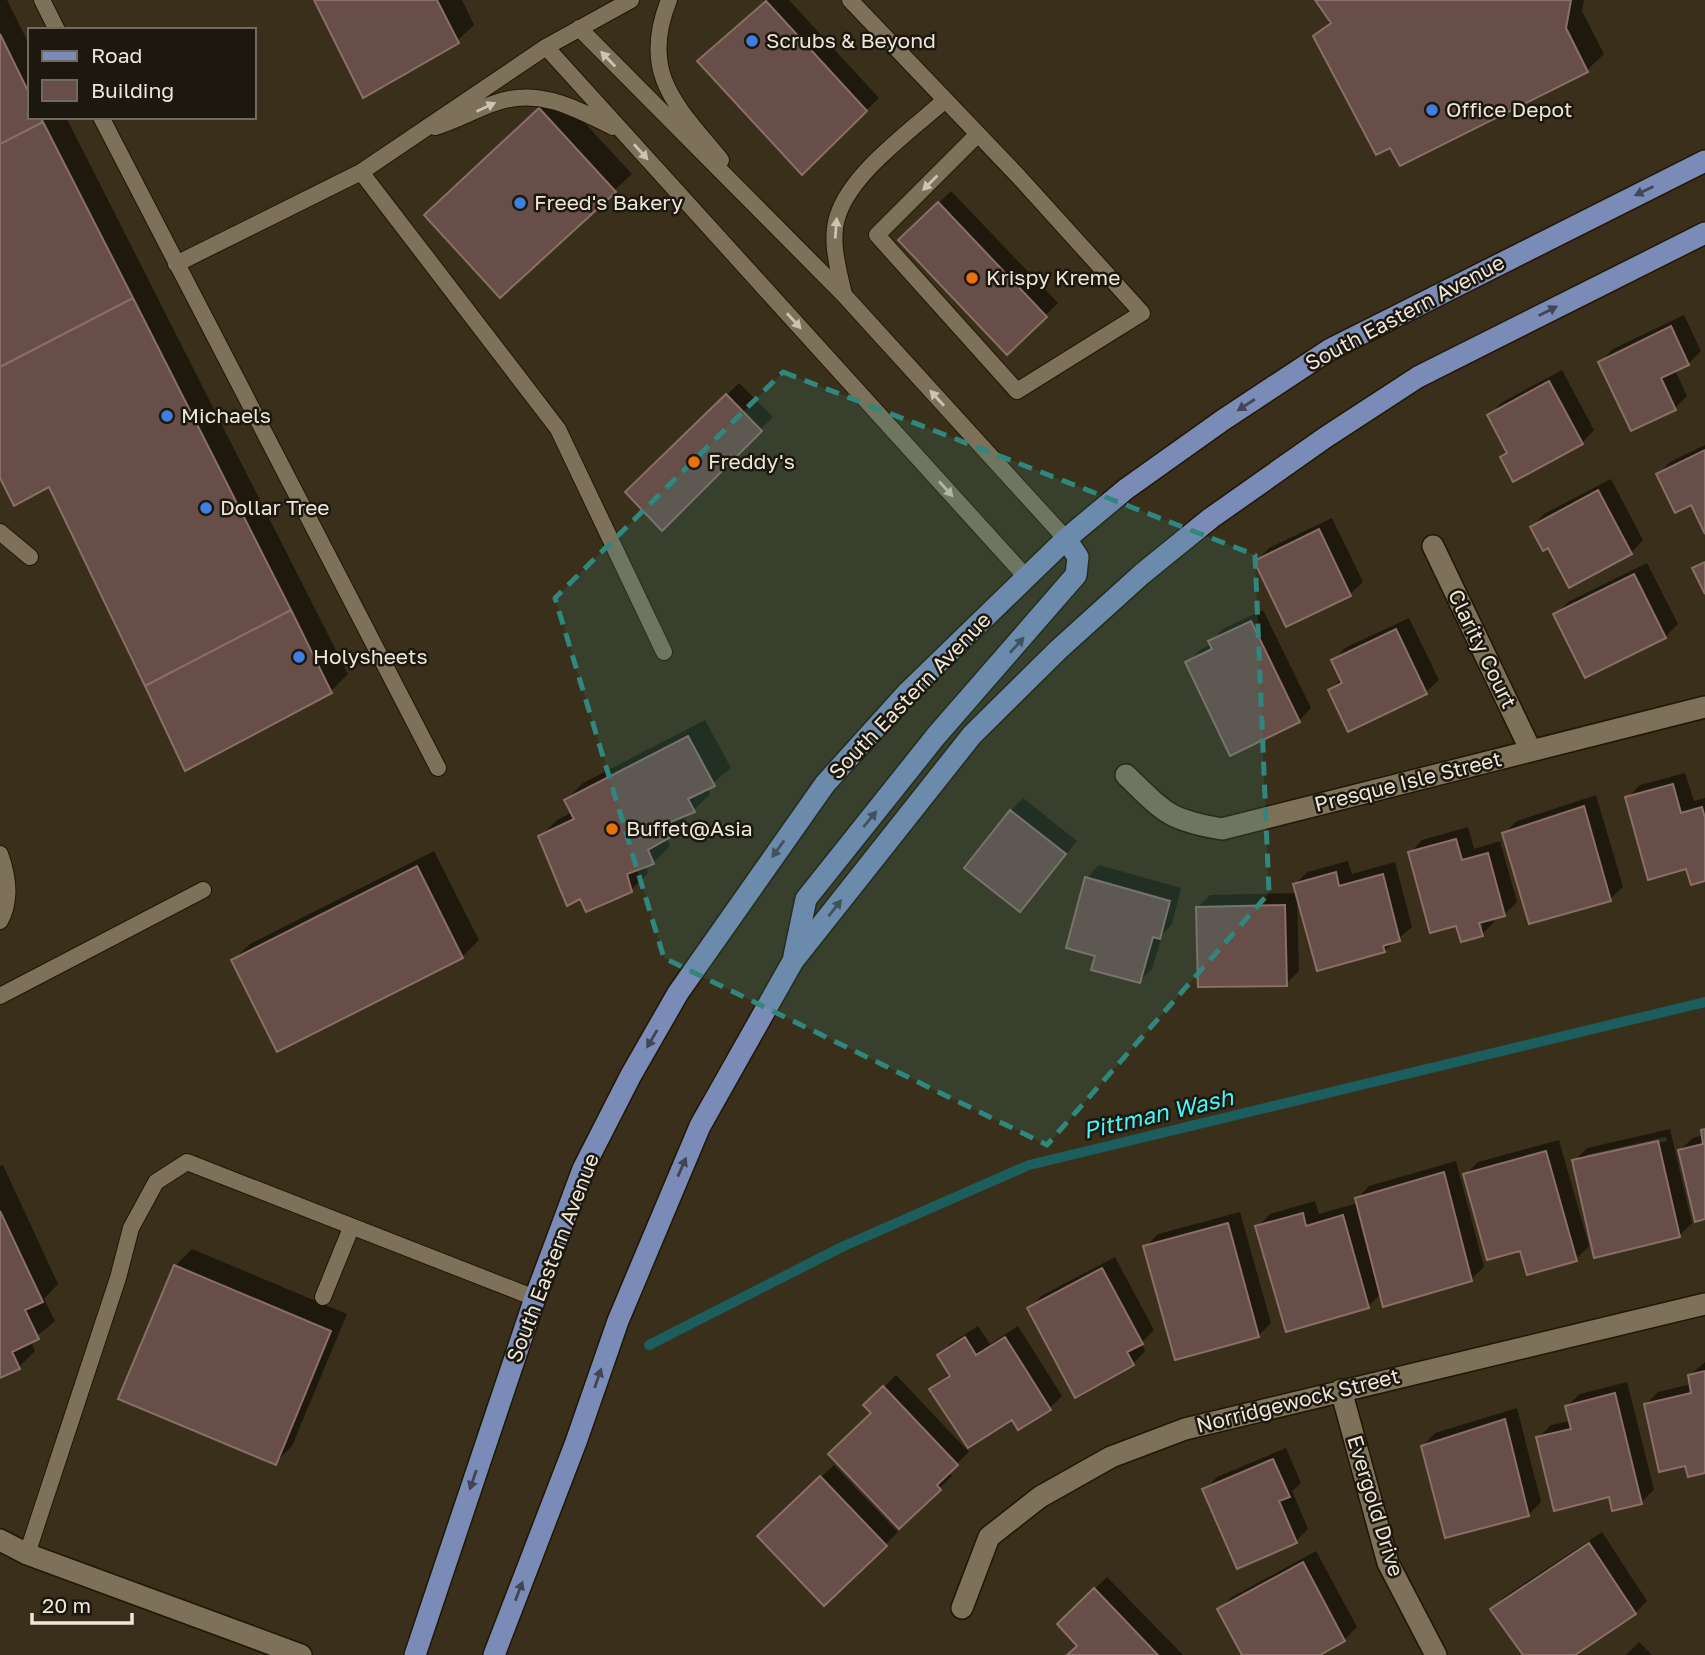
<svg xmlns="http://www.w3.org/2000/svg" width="1705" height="1655" viewBox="0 0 1705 1655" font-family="'Golos Text',sans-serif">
  <rect width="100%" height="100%" fill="#3a2f1a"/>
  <path fill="#0007" fill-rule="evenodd" d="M 0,0 L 7,0 L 30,46 L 30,117 L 66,117 L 348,674 L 331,691 L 50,484 L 0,474 Z
    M 316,0 L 462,0 L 474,25 L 457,41 Z
    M 768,0 L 789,0 L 879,98 L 802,172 L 712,48 Z
    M 1317,0 L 1584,0 L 1582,11 L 1604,54 L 1587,70 L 1391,145 L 1315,36 L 1331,20 Z
    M 557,93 L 632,174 L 500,296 L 443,199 Z
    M 951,191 L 1058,303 L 1007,353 L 900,240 Z
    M 1684,315 L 1701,351 L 1688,364 L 1675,370 L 1687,396 L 1675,408 L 1600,362 L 1613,349 Z
    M 1562,370 L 1594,430 L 1582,443 L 1502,457 L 1508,451 L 1489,415 L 1501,403 Z
    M 739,383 L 773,417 L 662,529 L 627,492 Z
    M 1705,445 L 1705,530 L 1692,503 L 1658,474 L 1670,462 Z
    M 1611,479 L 1643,540 L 1631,553 L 1549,546 L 1532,527 L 1544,514 Z
    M 1332,518 L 1363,582 L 1350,594 L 1256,561 L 1269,548 Z
    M 1647,563 L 1678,624 L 1665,637 L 1585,676 L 1555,615 L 1568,602 Z
    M 1263,610 L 1311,708 L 1299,721 L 1187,663 L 1200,650 L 1212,644 L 1211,641 L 1223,629 Z
    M 1409,618 L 1439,680 L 1426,692 L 1349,730 L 1330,690 L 1341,679 L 1333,661 L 1345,648 Z
    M 705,720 L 731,768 L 707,788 L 710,794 L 666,837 L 670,846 L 653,863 L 646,866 L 648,873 L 631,890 L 580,897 L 540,837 L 557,820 L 573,812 L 566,800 L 583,783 Z
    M 1685,773 L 1694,801 L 1705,798 L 1705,879 L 1687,867 L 1627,798 L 1640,785 Z
    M 1596,795 L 1623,887 L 1610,899 L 1504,833 L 1517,821 Z
    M 1023,798 L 1077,841 L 1020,910 L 1011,811 Z
    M 1468,827 L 1474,849 L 1500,841 L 1517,902 L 1504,915 L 1493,918 L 1494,922 L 1482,934 L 1458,924 L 1410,853 L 1422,840 ZM 1479,914 L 1483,928 L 1479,928 Z
    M 434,851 L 479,940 L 462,957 L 233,960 L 250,944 Z
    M 1348,861 L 1352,874 L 1395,862 L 1412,927 L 1384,951 L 1297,898 L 1299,971 L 1286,984 L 1198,907 L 1210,895 L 1297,893 L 1295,885 L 1307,872 Z
    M 1099,865 L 1181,888 L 1172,924 L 1162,935 L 1152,969 L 1140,981 L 1097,955 L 1087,878 Z
    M 1705,1128 L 1705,1218 L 1680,1150 L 1693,1138 L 1704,1135 Z
    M 1670,1129 L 1692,1223 L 1679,1236 L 1574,1161 L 1587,1148 ZM 1666,1137 L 1667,1141 L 1586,1159 L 1586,1155 Z
    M 1559,1140 L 1589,1246 L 1576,1259 L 1521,1248 L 1465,1175 L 1478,1162 Z
    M 1456,1161 L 1484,1267 L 1471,1279 L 1381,1293 L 1368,1307 L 1257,1227 L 1270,1214 L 1315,1201 L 1319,1214 L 1358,1203 L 1357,1199 L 1369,1186 Z
    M 3,1165 L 58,1284 L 44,1299 L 55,1321 L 31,1341 L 35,1351 L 19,1367 L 0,1376 L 0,1166 ZM 9,1343 L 19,1363 L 15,1363 Z
    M 1240,1212 L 1271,1323 L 1258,1336 L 1145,1247 L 1158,1234 Z
    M 192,1249 L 347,1314 L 292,1446 L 275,1463 L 175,1266 Z
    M 1115,1257 L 1154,1330 L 1141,1343 L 1145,1351 L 1133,1364 L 1029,1309 L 1041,1296 Z
    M 978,1326 L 990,1344 L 1018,1326 L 1062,1396 L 1050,1408 L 1012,1418 L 932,1389 L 950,1373 L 939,1356 L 951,1343 Z
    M 1705,1362 L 1705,1472 L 1687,1464 L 1646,1404 L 1658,1392 L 1691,1384 L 1690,1375 Z
    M 896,1375 L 969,1452 L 948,1472 L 952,1476 L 899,1527 L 873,1413 L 866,1405 Z
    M 1627,1382 L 1654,1490 L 1641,1502 L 1610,1495 L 1538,1438 L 1551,1425 L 1571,1421 L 1567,1406 L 1580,1394 Z
    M 1517,1408 L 1541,1502 L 1529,1514 L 1446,1536 L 1423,1446 L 1435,1433 Z
    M 1286,1448 L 1301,1483 L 1292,1491 L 1308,1529 L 1296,1541 L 1205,1490 L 1217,1477 Z
    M 834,1465 L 898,1532 L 885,1545 L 772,1523 Z
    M 1602,1532 L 1647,1601 L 1635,1613 L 1571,1655 L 1524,1655 L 1492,1609 L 1505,1596 Z
    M 1316,1551 L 1357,1627 L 1344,1640 L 1317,1655 L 1244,1655 L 1219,1609 L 1232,1597 Z
    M 1107,1577 L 1183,1655 L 1069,1655 L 1079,1645 L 1059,1624 Z
    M 1639,1642 L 1652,1655 L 1626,1655 Z"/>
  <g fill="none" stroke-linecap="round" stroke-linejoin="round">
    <path stroke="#1c5d5e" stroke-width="10" d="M 649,1345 L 844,1246 L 1029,1165 L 1705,1002"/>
  </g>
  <path fill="#684e48" stroke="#8a6e67" stroke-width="2" d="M 314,0 L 437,0 L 459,43 L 363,98 Z
    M 1315,0 L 1571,0 L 1566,28 L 1588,72 L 1400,166 L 1390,148 L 1376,155 L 1313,36 L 1331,23 Z
    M 766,1 L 867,111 L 802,175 L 697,61 Z
    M 0,34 L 30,95 L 30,117 L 40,117 L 43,122 L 0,144 Z
    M 539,108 L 616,192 L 500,298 L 424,215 Z
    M 43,122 L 133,298 L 0,367 L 0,144 Z
    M 938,202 L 1047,317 L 1007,355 L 898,240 Z
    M 133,298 L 291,610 L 145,686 L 49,487 L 14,506 L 0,478 L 0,367 Z
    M 1671,326 L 1689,365 L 1661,378 L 1676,410 L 1631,431 L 1598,362 Z
    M 1549,381 L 1583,444 L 1513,482 L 1500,457 L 1507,453 L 1487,415 Z
    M 726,394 L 762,431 L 662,531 L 625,492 Z
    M 1705,450 L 1705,534 L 1691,505 L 1675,513 L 1656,474 Z
    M 1598,490 L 1632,554 L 1569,588 L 1548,548 L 1543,551 L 1530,527 Z
    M 1319,529 L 1351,596 L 1286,627 L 1254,561 Z
    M 1705,562 L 1705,594 L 1692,568 Z
    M 1634,574 L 1666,638 L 1585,678 L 1553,614 Z
    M 291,610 L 332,693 L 185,771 L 145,686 Z
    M 1251,621 L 1300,722 L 1230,756 L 1185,662 L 1212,649 L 1208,641 Z
    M 1396,629 L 1427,694 L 1348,732 L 1328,690 L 1342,683 L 1331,660 Z
    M 688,736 L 715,786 L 688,799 L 695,812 L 668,823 L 674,835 L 648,850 L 654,864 L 627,874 L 632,892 L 586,912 L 580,899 L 567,906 L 538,836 L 574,819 L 564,800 Z
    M 1673,784 L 1681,813 L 1702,807 L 1705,818 L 1705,881 L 1691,885 L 1686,869 L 1648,880 L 1625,797 Z
    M 1584,806 L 1611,901 L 1529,924 L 1502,833 Z
    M 1010,810 L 1066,854 L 1020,912 L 964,868 Z
    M 1456,839 L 1462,860 L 1488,853 L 1505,916 L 1479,923 L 1483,936 L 1461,942 L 1456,926 L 1430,933 L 1408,852 Z
    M 417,866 L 463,958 L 277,1052 L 231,960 Z
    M 1336,872 L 1339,886 L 1383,874 L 1400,941 L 1383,946 L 1385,952 L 1317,971 L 1293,884 Z
    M 1085,877 L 1170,901 L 1160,939 L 1153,937 L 1140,983 L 1091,970 L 1095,956 L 1066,948 Z
    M 1285,905 L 1287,986 L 1198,987 L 1196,907 Z
    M 1705,1129 L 1705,1219 L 1695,1222 L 1678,1150 L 1703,1144 L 1701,1130 Z
    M 1658,1141 L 1680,1237 L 1594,1258 L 1572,1160 Z
    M 1546,1151 L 1577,1261 L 1527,1275 L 1520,1251 L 1487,1260 L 1463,1174 Z
    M 1444,1172 L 1472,1281 L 1383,1307 L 1355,1198 Z
    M 0,1211 L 43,1302 L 25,1310 L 39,1339 L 12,1352 L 20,1369 L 0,1378 Z
    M 1303,1213 L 1306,1226 L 1343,1215 L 1369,1308 L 1286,1332 L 1255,1226 Z
    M 1228,1223 L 1259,1337 L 1175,1360 L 1143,1246 Z
    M 174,1265 L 331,1331 L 276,1465 L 118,1399 Z
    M 1102,1268 L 1143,1344 L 1127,1352 L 1134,1365 L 1075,1398 L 1027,1308 Z
    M 965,1337 L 976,1355 L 1005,1337 L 1051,1410 L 1018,1430 L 1012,1420 L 968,1448 L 929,1389 L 950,1376 L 937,1355 Z
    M 1705,1371 L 1705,1473 L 1688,1477 L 1685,1466 L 1659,1472 L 1644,1404 L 1691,1393 L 1688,1375 Z
    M 883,1386 L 958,1465 L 937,1485 L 941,1490 L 899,1529 L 828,1454 L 871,1413 L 863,1405 Z
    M 1615,1393 L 1642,1504 L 1612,1511 L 1609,1497 L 1554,1511 L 1536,1437 L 1571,1429 L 1565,1406 Z
    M 1505,1419 L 1529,1516 L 1445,1538 L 1421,1446 Z
    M 1273,1459 L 1290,1497 L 1279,1501 L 1297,1543 L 1237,1569 L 1202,1489 Z
    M 820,1476 L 887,1546 L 824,1606 L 757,1536 Z
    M 1589,1543 L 1636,1614 L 1575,1655 L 1523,1655 L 1490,1609 Z
    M 1303,1562 L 1345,1641 L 1320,1655 L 1242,1655 L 1217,1609 Z
    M 1094,1588 L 1158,1655 L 1067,1655 L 1077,1646 L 1057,1624 Z"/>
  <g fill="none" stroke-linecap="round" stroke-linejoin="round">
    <g stroke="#211703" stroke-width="18">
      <path id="lane" d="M 42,0 L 57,30
        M 631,0 L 546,47 L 361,172 L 558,429 L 664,652
        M 669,0 C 639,74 677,106 721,160
        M 850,0 L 1019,177 L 1142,313 L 1017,391 L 877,235 L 978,134
        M 579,28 L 844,295 L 1066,539
        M 546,47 L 1026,577
        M 101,117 L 438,768
        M 435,127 C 456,121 474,110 495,103 C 538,87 575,108 613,127
        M 176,264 L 361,172
        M 844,295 C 839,271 829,240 838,215 C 852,172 912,130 945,100
        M 0,532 L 30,557
        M 0,854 C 8,876 12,900 0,921
        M 0,996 L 203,890
        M 323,1297 L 351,1228
        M 27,1554 L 118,1278 L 131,1228 L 156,1182 L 187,1162 L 535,1298"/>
    </g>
    <g stroke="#211703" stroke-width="24">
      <path id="street" d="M 1433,546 L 1531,751
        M 1126,775 C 1164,812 1168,820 1222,829 L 1705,707
        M 1341,1390 L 1388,1563 L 1436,1655
        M 962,1608 L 989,1537 L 1040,1497 L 1111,1457 L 1185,1429 L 1705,1304"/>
    </g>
    <g stroke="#211703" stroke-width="24">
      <path id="secondary" d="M 0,1540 L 27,1554 L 301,1655"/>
    </g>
    <g stroke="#211703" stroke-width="24">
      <path id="primary" d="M 794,956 L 806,899 L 936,736 L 1076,575 L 1078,557 L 1066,539
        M 415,1655 L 535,1298 L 583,1169 L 631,1075 L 678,993 L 825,784 L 907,693 L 1066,539 L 1126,489 L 1223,420 L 1329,350 L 1705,161
        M 494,1655 L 576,1442 L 618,1321 L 700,1126 L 793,961 L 972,735 L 1058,650 L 1142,574 L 1211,518 L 1326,437 L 1418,377 L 1705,233"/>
    </g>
    <use href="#lane" stroke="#7e715a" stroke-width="16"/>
    <use href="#street" stroke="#7e715a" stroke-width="21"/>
    <use href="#secondary" stroke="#7e715a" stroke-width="21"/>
    <use href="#primary" stroke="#7a8bb8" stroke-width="21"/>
  </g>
  <defs><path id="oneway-solid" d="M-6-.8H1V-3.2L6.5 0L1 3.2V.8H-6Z" transform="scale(1.75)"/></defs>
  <g fill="#ccc3b3">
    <use href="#oneway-solid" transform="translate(608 59) rotate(-134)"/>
    <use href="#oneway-solid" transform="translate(486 107) rotate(-25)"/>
    <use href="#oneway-solid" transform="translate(641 152) rotate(48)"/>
    <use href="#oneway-solid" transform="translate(930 183) rotate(135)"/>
    <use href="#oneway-solid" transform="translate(836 228) rotate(-86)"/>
    <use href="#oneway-solid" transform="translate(794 321) rotate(48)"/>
    <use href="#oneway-solid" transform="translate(937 398) rotate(-132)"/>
    <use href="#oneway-solid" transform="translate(946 489) rotate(48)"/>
  </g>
  <g fill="#424653">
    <use href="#oneway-solid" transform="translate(1644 191) rotate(154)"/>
    <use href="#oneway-solid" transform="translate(1548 311) rotate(-27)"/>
    <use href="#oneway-solid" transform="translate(1246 405) rotate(147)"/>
    <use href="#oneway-solid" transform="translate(1017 645) rotate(-48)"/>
    <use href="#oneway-solid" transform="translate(870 819) rotate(-51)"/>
    <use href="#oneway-solid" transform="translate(778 849) rotate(126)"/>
    <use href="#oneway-solid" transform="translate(835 908) rotate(-52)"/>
    <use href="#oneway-solid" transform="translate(652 1039) rotate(120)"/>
    <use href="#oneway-solid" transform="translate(682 1167) rotate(-66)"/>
    <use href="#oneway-solid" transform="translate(598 1378) rotate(-71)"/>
    <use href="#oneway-solid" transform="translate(473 1480) rotate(109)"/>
    <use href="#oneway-solid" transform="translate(519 1591) rotate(-69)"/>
  </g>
  <path fill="#30877e" fill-opacity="0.2" stroke="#30877e" stroke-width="5" stroke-dasharray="14 9" stroke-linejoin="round" d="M 783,372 L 1255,555 L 1269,893 L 1047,1145 L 664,958 L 555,598 Z"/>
  <g fill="#3f7fe0" stroke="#1d180f" stroke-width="2.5">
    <circle cx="752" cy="41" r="7"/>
    <circle cx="1432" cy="110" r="7"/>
    <circle cx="520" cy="203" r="7"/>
    <circle cx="167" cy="416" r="7"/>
    <circle cx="206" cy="508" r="7"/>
    <circle cx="299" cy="657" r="7"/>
  </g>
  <g fill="#e8710a" stroke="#1d180f" stroke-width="2.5">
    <circle cx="972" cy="278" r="7"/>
    <circle cx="694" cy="462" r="7"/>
    <circle cx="612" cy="829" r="7"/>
  </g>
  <g text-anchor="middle" stroke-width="5" stroke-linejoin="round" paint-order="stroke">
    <g font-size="21" fill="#ede6d9" stroke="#1d180f" text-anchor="start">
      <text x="766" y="48">Scrubs &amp; Beyond</text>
      <text x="1446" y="117">Office Depot</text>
      <text x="534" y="210">Freed's Bakery</text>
      <text x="986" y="285">Krispy Kreme</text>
      <text x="181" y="423">Michaels</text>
      <text x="708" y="469">Freddy's</text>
      <text x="220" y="515">Dollar Tree</text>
      <text x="313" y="664">Holysheets</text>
      <text x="626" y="836">Buffet@Asia</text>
    </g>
    <g font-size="21" fill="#ede6d9" stroke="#1d180f">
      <text transform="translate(1405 313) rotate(-28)" y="7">South Eastern Avenue</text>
      <text transform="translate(1482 649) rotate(64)" y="7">Clarity Court</text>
      <text transform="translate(910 696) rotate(-46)" y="7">South Eastern Avenue</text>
      <text transform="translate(1408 782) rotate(-14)" y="7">Presque Isle Street</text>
      <text transform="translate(553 1258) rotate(-69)" y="7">South Eastern Avenue</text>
      <text transform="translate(1298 1401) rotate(-14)" y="7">Norridgewock Street</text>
      <text transform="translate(1375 1506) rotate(73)" y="7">Evergold Drive</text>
    </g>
    <g font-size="23" font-style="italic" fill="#47f4f6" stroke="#1d180f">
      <text transform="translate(1158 1114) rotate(-13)" y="8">Pittman Wash</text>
    </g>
  </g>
  <rect x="28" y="28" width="228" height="91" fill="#1d180f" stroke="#706a60" stroke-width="2"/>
  <rect x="42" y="51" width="35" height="10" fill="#7a8bb8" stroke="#706a60" stroke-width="2"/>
  <text x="91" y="63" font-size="21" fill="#ede6d9">Road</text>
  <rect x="42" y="80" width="35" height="21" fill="#684e48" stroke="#706a60" stroke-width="2"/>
  <text x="91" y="98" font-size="21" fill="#ede6d9">Building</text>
  <path d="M32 1613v10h100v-10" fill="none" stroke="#ede6d9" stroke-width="3.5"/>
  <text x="42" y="1613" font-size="21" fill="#ede6d9" stroke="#1d180f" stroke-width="5" paint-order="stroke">20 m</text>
</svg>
